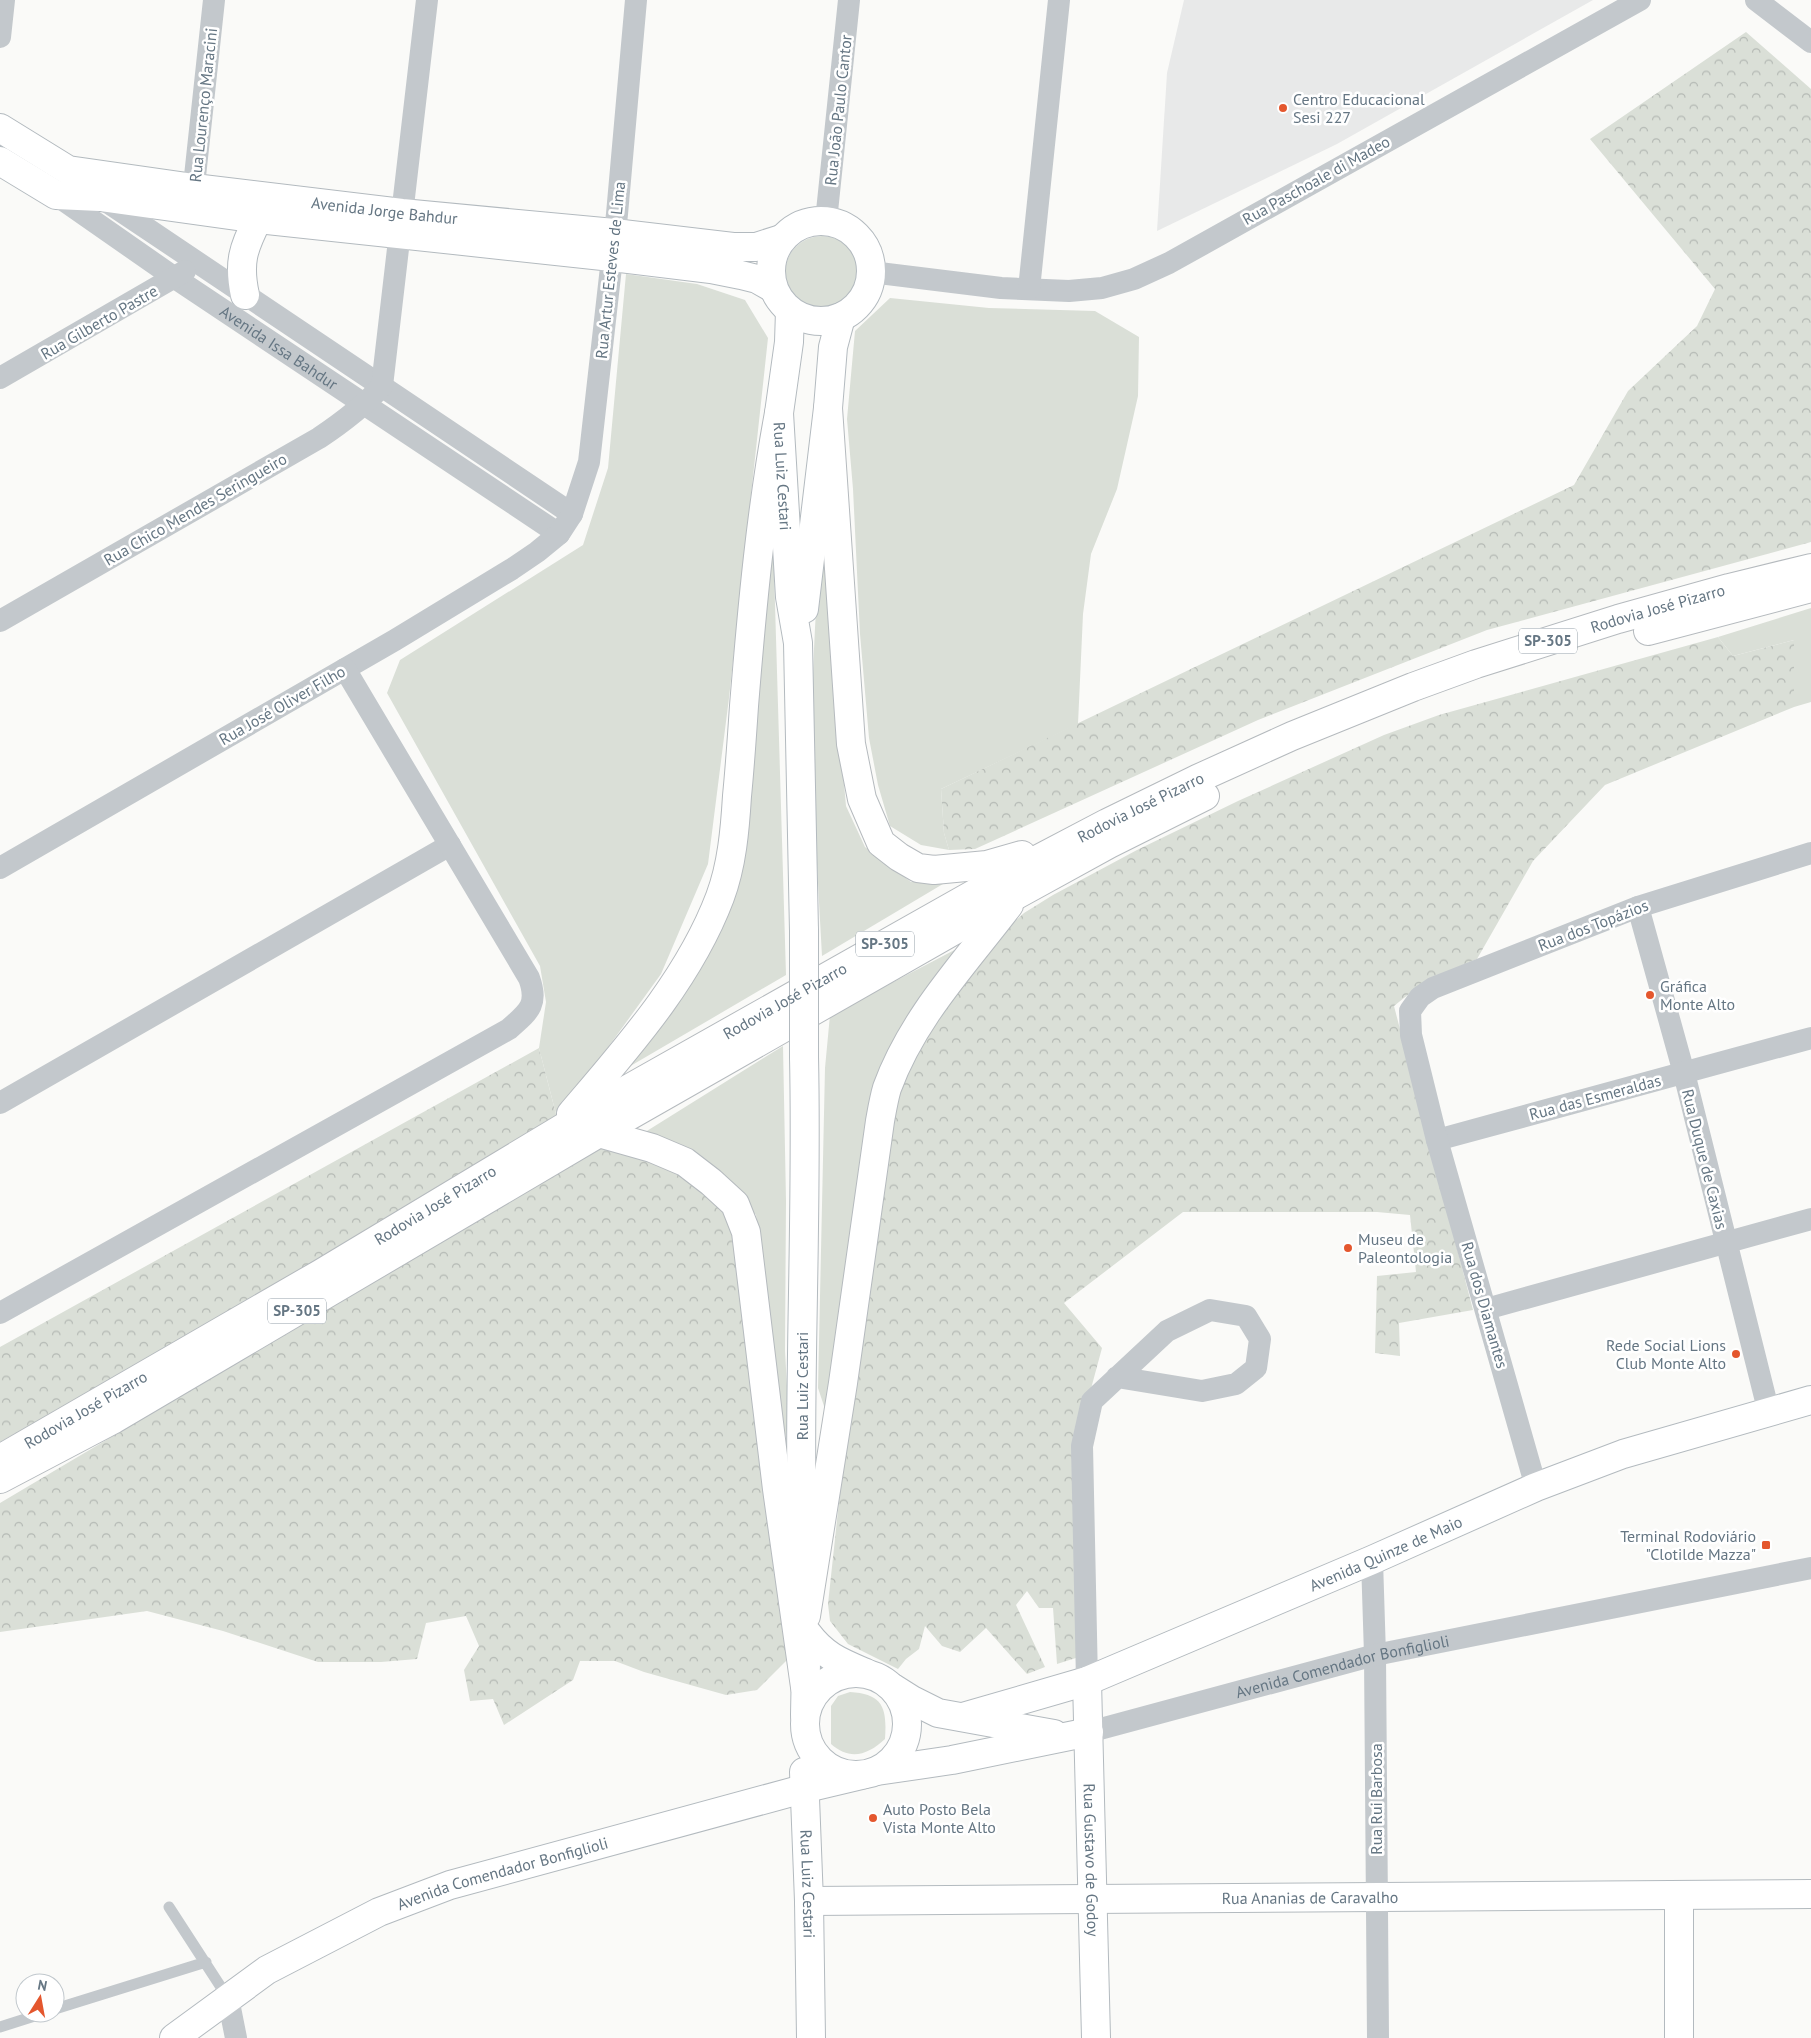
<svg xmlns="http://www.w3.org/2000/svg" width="1811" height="2038" viewBox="0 0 1811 2038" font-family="'PT Sans',sans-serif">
  <defs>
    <pattern id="forest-crowns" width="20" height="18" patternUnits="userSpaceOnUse" patternTransform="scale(1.25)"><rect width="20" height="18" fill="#dadfd7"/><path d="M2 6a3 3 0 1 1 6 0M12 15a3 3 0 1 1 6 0" fill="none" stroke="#b4b9b4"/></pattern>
  </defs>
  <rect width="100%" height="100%" fill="#fafaf8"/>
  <path fill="#e8e9e9" d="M 1184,0 L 1593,0 L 1337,144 L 1157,231 L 1167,73 Z"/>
  <path fill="#dadfd7" d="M785 273a37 37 0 1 1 74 0a37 37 0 1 1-74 0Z
    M 626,274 L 697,284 L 745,300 L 768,338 L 729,698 L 708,864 L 661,974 L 557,1118 L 539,1048 L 546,1002 L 540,966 L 387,693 L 400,660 L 583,545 L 608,468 Z
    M 890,298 L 989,308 L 1095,311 L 1139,337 L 1138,396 L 1117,489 L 1091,554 L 1083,614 L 1078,724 L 941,789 L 944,833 L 949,850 L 921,845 L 890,826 L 878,785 L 869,738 L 860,634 L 853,489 L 847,419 L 855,331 Z
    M 772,503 L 786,975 L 627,1068 L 729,905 Z
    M 823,544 L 846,806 L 865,847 L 911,882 L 953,878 L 822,956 C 816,847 809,737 815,628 C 816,600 820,572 823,544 Z
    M 1811,608 L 1811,702 L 1794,707 L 1794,640 L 1733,656 L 1718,637 Z
    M 966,944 L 827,1415 L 818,1388 L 825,1068 L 830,1015 Z
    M 783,1046 L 786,1201 L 785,1351 L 789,1421 L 783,1446 L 756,1215 L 716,1169 L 642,1134 Z
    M 850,1692 C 884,1694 887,1709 885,1739 C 868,1755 850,1761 831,1744 L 831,1706 L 838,1696 Z"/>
  <path fill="url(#forest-crowns)" d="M 1746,32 L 1811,89 L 1811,542 L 1487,630 L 1258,720 L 975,849 L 949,850 L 944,833 L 941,789 L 1574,485 L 1628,391 L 1697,326 L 1715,289 L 1590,139 Z
    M 1718,637 L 1733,656 L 1794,640 L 1794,707 L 1605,785 L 1533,861 L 1477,959 L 1425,981 L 1394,1006 L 1473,1310 L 1399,1323 L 1400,1356 L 1375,1353 L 1377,1276 L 1416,1272 L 1410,1215 L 1377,1212 L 1183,1212 L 1064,1303 L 1102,1348 L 1072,1459 L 1079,1657 L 1057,1664 L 1053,1608 L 1039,1608 L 1027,1591 L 1016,1605 L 1045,1667 L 1027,1674 L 986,1628 L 960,1652 L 942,1646 L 925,1626 L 919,1649 L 906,1659 L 898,1669 L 848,1644 L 830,1621 L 828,1604 L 850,1399 L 890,1119 L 908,1061 L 987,947 L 1024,913 L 1053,895 L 1137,850 L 1238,801 L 1384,735 L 1439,715 Z
    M 539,1048 L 557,1118 L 116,1378 L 0,1442 L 0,1347 Z
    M 602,1146 C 650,1157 693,1172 726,1210 C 732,1217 735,1229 739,1238 L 788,1659 L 757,1690 L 726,1695 L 644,1672 L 615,1661 L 580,1661 L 573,1680 L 504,1725 L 493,1699 L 470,1701 L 464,1670 L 479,1646 L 466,1616 L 426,1623 L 417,1659 L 381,1662 L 318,1662 L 223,1631 L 147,1611 L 0,1632 L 0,1503 Z"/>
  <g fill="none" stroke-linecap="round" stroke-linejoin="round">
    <g stroke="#b3babf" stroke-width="30">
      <g id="secondary">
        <path id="s3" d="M 0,128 L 68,170 L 194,188 L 402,213 L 614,233 L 733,247 L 756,247 L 781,239"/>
        <path d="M 0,161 L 56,195 L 100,197 L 258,219 L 612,257 L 711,269 L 741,275 L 757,279 L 773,288"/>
        <circle cx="821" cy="271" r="50"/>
        <path d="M 245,295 C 238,263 243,248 258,219"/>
        <path id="s4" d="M 790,311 L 789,342 L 779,413 L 790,597 L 798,643 L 804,931"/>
        <path d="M 804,609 L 828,408 L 833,347 L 841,317"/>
        <path d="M 804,1057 C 808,1233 796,1409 804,1585"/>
        <path d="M 807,1633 C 824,1656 840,1662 866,1673"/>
        <circle cx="856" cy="1724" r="51"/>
        <path id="s5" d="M 1087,1681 L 1096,2038"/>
        <path d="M 893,1688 L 912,1700 L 938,1713 L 1054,1734"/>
        <path d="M 805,1715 L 806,1663"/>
        <path id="s6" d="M 963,1717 L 1087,1681 L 1372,1560 L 1536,1487 L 1623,1454 L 1811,1400"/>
        <path d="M 877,1771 L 952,1760 L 1089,1732"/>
        <path id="s7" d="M 804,1772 L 809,1901 L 811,2038"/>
        <path d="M 1679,1895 L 1679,2038"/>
        <path id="s8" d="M 809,1901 L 1811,1894"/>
        <path id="s9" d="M 174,2038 L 267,1970 L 379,1912 L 450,1885 L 803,1789 L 862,1775"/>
      </g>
    </g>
    <g stroke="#b5babe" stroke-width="30">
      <g id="primary">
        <path d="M 828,408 L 851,744 L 862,799 L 881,843 L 899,857 L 918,868 L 934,870 L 987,865 L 1022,855"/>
        <path d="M 1648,631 L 1811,588"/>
        <path d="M 571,1114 C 628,1047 689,979 720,897 C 732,865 735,829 737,796 C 740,766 742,736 744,706 C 752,607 761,510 779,413"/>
        <path d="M 599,1133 L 652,1148 L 685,1162 L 711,1182 L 735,1204 L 746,1232 L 777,1489 L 805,1687"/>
        <path id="s10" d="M 0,1459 L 320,1274 L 621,1093 L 1004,877 L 1107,823 L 1197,779 L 1292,736 L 1413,687 L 1476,664 L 1618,619 L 1729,588 L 1811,568"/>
        <path d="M 0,1479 L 114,1419 L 599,1133 L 1018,894 L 1109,844 L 1205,796"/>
        <path d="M 806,1616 L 843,1383 L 880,1121 C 882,1110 884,1098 887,1088 C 913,1017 965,963 1009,905"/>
      </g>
    </g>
    <path stroke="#c3c8cc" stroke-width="11" d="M 169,1907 L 228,1998
      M 55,2009 L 206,1962
      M 0,2027 L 44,2013"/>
    <g stroke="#c3c8cc" stroke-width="22">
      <path d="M 1756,0 L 1811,42"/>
      <path d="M 0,37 L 4,0"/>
      <path id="s1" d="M 56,195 L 175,278 L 559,534"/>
      <path d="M 100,197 L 572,514"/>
      <path d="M 192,204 L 214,0"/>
      <path d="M 826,221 L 849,0"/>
      <path d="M 871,272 L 1001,288 L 1069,291 L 1102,288 L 1134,279 L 1169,263 L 1640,0"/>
      <path d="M 1029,289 L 1059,0"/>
      <path d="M 0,378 L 185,271"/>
      <path d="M 0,621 L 319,438 C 343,422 363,407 382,386 L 427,0"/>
      <path d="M 0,868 L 395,640 L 512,569 L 537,552 L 559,534 L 572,514 L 589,462 L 617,214 L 636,0"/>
      <path d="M 1638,907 L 1684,1073 L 1769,1413"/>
      <path d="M 0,1103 L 450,845"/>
      <path d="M 1437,1140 L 1811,1038"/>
      <path d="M 1486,1309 L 1811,1219"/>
      <path d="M 0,1313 L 509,1029 C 528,1012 539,1005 529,978 L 345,669"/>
      <path d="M 1536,1487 L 1437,1140 L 1411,1035 L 1410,1011 L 1420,997 L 1433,988 L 1638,907 L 1811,853"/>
      <path d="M 1372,1560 L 1375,1655 L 1378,2038"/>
      <path d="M 1087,1681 L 1082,1446 L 1092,1401 L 1167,1331 L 1210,1310 L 1246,1316 L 1260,1339 L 1256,1368 L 1236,1384 L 1202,1391 L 1117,1377"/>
      <path id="s2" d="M 1089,1732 L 1375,1655 L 1811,1568"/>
      <path d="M 228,1998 L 236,2038"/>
    </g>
    <use href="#secondary" stroke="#fff" stroke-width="28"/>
    <use href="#primary" stroke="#fff" stroke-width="28"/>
    <g stroke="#b3babf" stroke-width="30" stroke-linecap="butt">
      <path id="secondary-bridge" d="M 804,1057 L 804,931"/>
    </g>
    <use href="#secondary-bridge" stroke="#fff" stroke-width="28"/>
  </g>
  <g fill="#e4572e" stroke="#fff" stroke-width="2">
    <circle cx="1283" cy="108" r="5"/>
    <circle cx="1650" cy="995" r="5"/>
    <circle cx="1348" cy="1248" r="5"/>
    <circle cx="1736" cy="1354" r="5"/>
    <rect x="1761" y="1540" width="10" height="10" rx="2.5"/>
    <circle cx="873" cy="1818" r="5"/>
  </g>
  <g text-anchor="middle" stroke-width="5" stroke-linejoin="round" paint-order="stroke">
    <g fill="#fff" stroke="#939fa8" stroke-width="1">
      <rect x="1519" y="628.5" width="58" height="25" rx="4"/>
      <rect x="856" y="931.5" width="58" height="25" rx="4"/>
      <rect x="268" y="1298.5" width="58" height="25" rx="4"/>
    </g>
    <g font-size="15" font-weight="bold" fill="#657683">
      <text x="1548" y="646">SP-305</text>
      <text x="885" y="949">SP-305</text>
      <text x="297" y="1316">SP-305</text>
    </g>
    <g font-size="16" fill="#657683" stroke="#fff" text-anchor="start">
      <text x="1293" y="105">Centro Educacional<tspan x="1293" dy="18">Sesi 227</tspan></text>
      <text x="1660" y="992">Gráfica<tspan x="1660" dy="18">Monte Alto</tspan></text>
      <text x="1358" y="1245">Museu de<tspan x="1358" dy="18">Paleontologia</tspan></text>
      <text x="1726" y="1351" text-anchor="end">Rede Social Lions<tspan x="1726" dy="18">Club Monte Alto</tspan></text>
      <text x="1756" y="1542" text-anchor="end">Terminal Rodoviário<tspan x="1756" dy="18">"Clotilde Mazza"</tspan></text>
      <text x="883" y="1815">Auto Posto Bela<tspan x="883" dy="18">Vista Monte Alto</tspan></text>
    </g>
    <g font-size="16" fill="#657683" stroke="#fff">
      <text transform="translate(203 105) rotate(-84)" y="6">Rua Lourenço Maracini</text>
      <text transform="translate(838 110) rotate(-84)" y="6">Rua João Paulo Cantor</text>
      <text transform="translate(1316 180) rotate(-29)" y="6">Rua Paschoale di Madeo</text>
      <text dy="6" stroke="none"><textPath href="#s3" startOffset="399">Avenida Jorge Bahdur</textPath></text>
      <text transform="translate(610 270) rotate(-84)" y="6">Rua Artur Esteves de Lima</text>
      <text transform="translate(99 322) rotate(-30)" y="6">Rua Gilberto Pastre</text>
      <text dy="6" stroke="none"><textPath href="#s1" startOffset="270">Avenida Issa Bahdur</textPath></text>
      <text dy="6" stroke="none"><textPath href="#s4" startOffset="166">Rua Luiz Cestari</textPath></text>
      <text transform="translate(195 509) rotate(-30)" y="6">Rua Chico Mendes Seringueiro</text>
      <text dy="6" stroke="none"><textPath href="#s10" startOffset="1869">Rodovia José Pizarro</textPath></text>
      <text transform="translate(282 705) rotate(-30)" y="6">Rua José Oliver Filho</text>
      <text dy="6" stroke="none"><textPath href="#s10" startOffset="1314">Rodovia José Pizarro</textPath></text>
      <text transform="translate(1593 925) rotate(-21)" y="6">Rua dos Topázios</text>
      <text dy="6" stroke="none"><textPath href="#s10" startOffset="909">Rodovia José Pizarro</textPath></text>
      <text transform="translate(1595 1097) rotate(-15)" y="6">Rua das Esmeraldas</text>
      <text transform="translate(1705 1159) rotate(76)" y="6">Rua Duque de Caxias</text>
      <text dy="6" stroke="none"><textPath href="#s10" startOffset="504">Rodovia José Pizarro</textPath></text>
      <text transform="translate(1485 1305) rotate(74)" y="6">Rua dos Diamantes</text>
      <text transform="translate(802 1386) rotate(-90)" y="6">Rua Luiz Cestari</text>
      <text dy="6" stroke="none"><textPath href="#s10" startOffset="99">Rodovia José Pizarro</textPath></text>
      <text dy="6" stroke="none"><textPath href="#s6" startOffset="454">Avenida Quinze de Maio</textPath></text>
      <text dy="6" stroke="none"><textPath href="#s2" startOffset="262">Avenida Comendador Bonfiglioli</textPath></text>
      <text transform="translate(1376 1799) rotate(-90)" y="6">Rua Rui Barbosa</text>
      <text dy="6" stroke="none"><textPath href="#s5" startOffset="179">Rua Gustavo de Godoy</textPath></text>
      <text dy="6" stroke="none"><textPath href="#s9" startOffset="371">Avenida Comendador Bonfiglioli</textPath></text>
      <text dy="6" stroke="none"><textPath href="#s7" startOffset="112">Rua Luiz Cestari</textPath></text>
      <text dy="6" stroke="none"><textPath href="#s8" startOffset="501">Rua Ananias de Caravalho</textPath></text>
    </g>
  </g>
  <g transform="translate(40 1998) rotate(11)"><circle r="24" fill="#ffffff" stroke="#c1c8cd"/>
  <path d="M0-4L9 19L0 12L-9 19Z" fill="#e4572e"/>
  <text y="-8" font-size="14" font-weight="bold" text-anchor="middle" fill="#657683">N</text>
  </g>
</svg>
